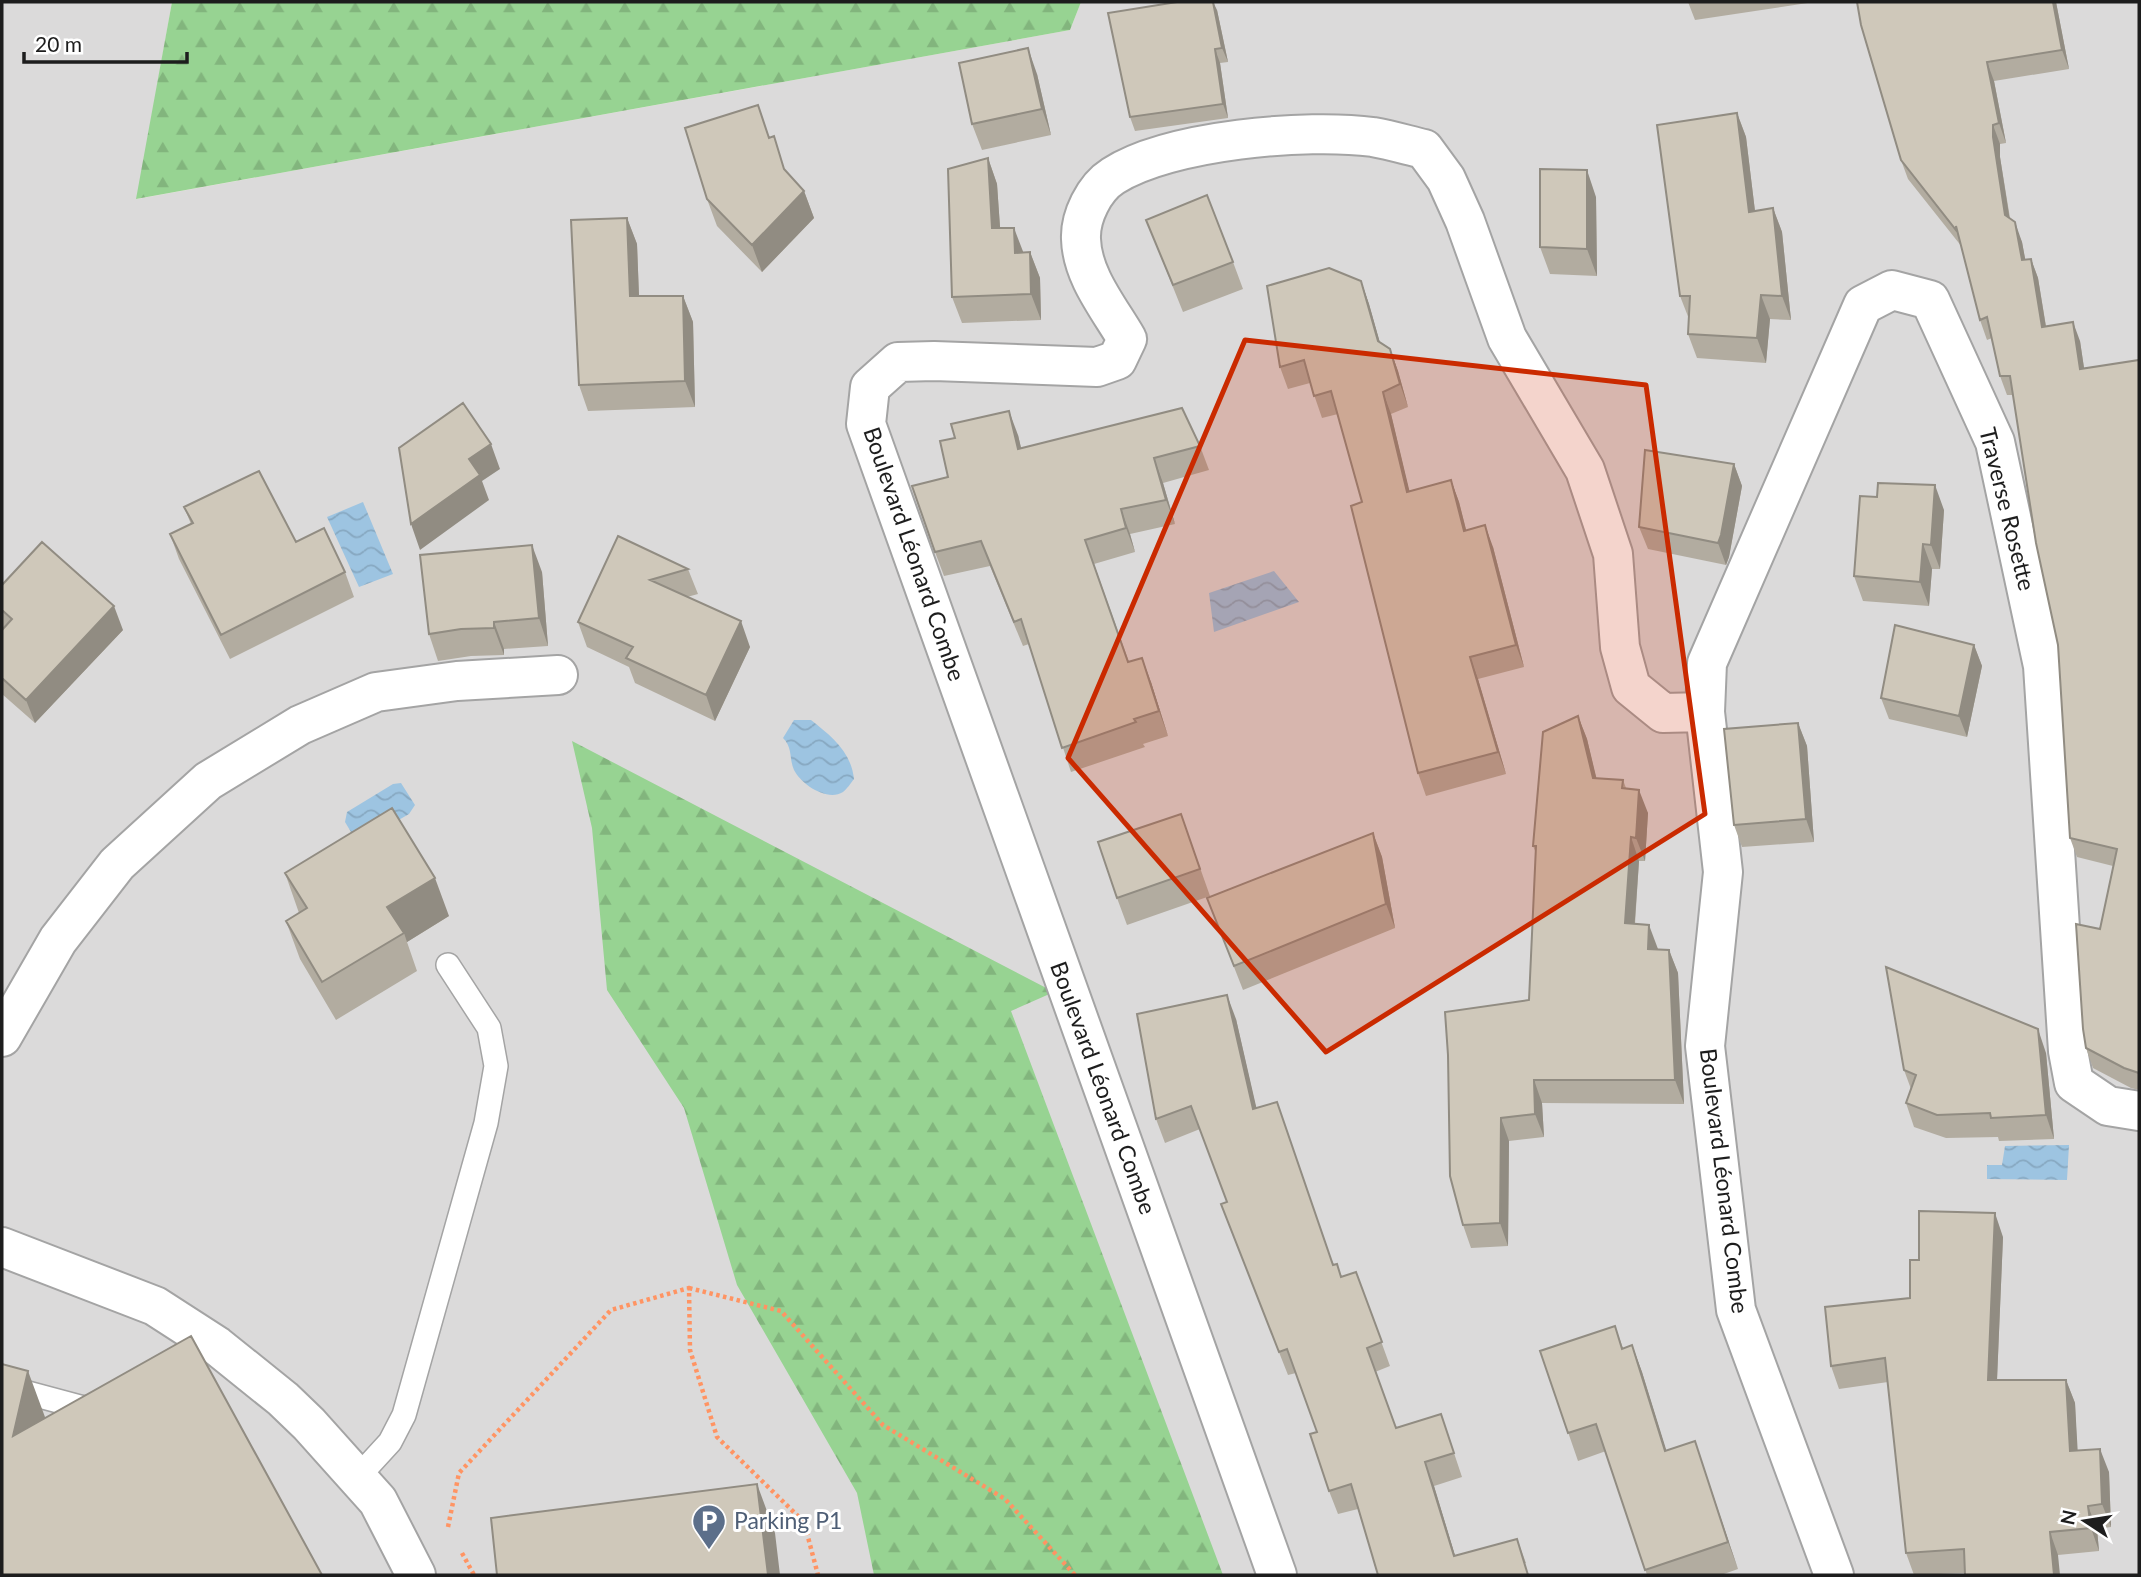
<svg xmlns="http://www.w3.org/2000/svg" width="2141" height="1577" viewBox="0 0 2141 1577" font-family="Lato,sans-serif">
  <defs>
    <pattern id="forest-firs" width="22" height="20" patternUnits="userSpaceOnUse" patternTransform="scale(1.75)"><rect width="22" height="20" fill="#97d392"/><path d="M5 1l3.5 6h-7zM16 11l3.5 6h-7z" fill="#82b57d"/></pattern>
    <pattern id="water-waves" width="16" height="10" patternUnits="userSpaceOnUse" patternTransform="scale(1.75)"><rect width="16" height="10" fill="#9dc4e1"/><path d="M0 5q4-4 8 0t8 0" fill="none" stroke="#87a8c1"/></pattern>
  </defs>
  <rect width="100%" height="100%" fill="#efede1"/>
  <path fill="#dbdada" d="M 2,2 L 172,2 L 137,199 L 1070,30 L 1081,2 L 2139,2 L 2139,1575 L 2,1575 Z"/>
  <path fill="url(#forest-firs)" d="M 172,2 L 1081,2 L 1070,30 L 136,199 Z
    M 572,741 L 1054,992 L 1011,1011 L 1223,1575 L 874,1575 L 857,1493 L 737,1285 L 684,1108 L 607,990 L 592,828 Z"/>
  <path fill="url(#water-waves)" d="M 363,502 L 393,574 L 359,587 L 327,517 Z
    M 1274,571 L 1299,602 L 1214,632 L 1209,593 Z
    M 794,720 L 811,720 C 831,736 851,751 854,779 C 851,783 847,789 843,792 C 827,802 801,784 794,770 C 789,759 793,748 783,738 Z
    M 401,783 L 415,805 L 409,814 L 364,840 L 354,837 L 345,822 L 347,812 L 393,784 Z
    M 2069,1145 L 2067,1180 L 1987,1179 L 1987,1165 L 2002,1165 L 2005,1146 Z"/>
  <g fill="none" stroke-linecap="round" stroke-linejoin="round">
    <g stroke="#a4a4a4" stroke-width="26">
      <path id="lane" d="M 2,1386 L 84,1408 L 101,1406
        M 357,1478 L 390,1442 L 404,1415 L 486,1123 L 496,1066 L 489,1028 L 448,965"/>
    </g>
    <g stroke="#a4a4a4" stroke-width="42">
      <path id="street" d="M 2,1037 L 58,940 L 117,864 L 208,781 L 300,725 L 376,692 L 457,681 L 558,675
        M 2,1247 L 155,1306 L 217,1346 L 283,1399 L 309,1424 L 378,1501 L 416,1575
        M 1277,1575 L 866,424 L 870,387 L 898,362 L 934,361 L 1097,367 L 1117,360 L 1127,339 C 1109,308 1082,276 1081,239 C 1080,217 1094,188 1113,176 C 1169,140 1307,128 1373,137 C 1390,140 1407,145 1424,149 L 1446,179 L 1465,221 L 1507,338 L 1585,470 L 1613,554 L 1620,647 L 1631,687 L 1663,713 L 1705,712
        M 1834,1575 L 1736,1310 L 1705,1046 L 1723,872 L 1705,712 L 1707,663 L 1863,305 L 1892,290 L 1930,300 L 1995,442 L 2043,666 L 2068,1051 L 2074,1083 L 2108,1106 L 2139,1111"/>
    </g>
    <path stroke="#ff9463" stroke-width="4.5" stroke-dasharray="3.5 3.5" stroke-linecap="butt" d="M 689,1288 L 781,1311 L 883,1425 L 1005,1499 L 1075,1575
      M 448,1527 L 459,1473 L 611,1310 L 689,1288 L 690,1350 L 717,1437 L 804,1522 L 818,1575
      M 462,1553 L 474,1575"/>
    <use href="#lane" stroke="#fff" stroke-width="23"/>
    <use href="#street" stroke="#fff" stroke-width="38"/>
  </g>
  <path fill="#b2aca0" d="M 1688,2 L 1814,2 L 1695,20 Z
    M 1857,2 L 2056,2 L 2069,69 L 1994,81 L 2006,143 L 2000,144 L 2000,157 L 2010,218 L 2022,242 L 2025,259 L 2031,259 L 2038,278 L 2046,326 L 2080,341 L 2084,368 L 2139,360 L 2139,1090 L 2131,1088 L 2093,1068 L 2086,1048 L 2100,929 L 2113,866 L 2077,857 L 2070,838 L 2058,645 L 2013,395 L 2007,395 L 2000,376 L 1992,338 L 1987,340 L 1980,320 L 1962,247 L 1908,179 L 1901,160 Z
    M 1217,10 L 1228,62 L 1220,63 L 1228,118 L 1135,131 L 1130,117 Z
    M 1037,74 L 1051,135 L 982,150 L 972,124 Z
    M 1737,113 L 1746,137 L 1755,211 L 1773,208 L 1782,232 L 1791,320 L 1770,319 L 1766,363 L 1697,358 L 1688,334 L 1689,319 L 1680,296 Z
    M 770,138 L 786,172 L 804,191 L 814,218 L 762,272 L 717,226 L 707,199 Z
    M 988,158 L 997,184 L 1000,228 L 1023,252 L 1030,252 L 1040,278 L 1041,320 L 962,323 L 952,297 Z
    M 1596,197 L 1597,276 L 1550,274 L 1540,247 Z
    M 627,218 L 637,244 L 639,296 L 683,296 L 693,322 L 695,407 L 588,411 L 579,385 Z
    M 1146,220 L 1233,262 L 1243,289 L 1183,312 Z
    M 1361,281 L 1369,304 L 1380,343 L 1390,349 L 1398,371 L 1408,407 L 1391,414 L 1409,491 L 1451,480 L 1459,502 L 1466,530 L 1493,547 L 1524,667 L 1478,679 L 1506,774 L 1426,796 L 1418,773 L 1362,502 L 1338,414 L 1322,418 L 1310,383 L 1288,389 L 1280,367 Z
    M 1018,435 L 1021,448 L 1200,446 L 1209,470 L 1163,483 L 1175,524 L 1130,534 L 1135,552 L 1094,564 L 1129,662 L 1151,682 L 1168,736 L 1143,744 L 1145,747 L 1071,772 L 1029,644 L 1023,646 L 990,566 L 944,576 L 935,552 L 955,438 Z
    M 1734,464 L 1742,486 L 1729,557 L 1726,565 L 1648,549 L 1639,527 Z
    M 1877,497 L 1944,510 L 1940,569 L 1932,569 L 1929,606 L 1863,601 L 1854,576 Z
    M 184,507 L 296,542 L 345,572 L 354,597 L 230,659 L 179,559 L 170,534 L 191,524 Z
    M 618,536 L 688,569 L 698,594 L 687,597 L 750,647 L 715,721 L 635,683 L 629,667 L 587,647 L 578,622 Z
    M 542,572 L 548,646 L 504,649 L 504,655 L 471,656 L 438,661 L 429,634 Z
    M 2,585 L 123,630 L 35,723 L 2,694 L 2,630 L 4,628 L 2,626 Z
    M 1974,645 L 1982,666 L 1967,737 L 1889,719 L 1881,698 Z
    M 1578,716 L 1587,739 L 1596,778 L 1623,780 L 1626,788 L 1648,813 L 1645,861 L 1639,861 L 1635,924 L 1657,950 L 1669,950 L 1678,973 L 1684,1104 L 1542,1103 L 1544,1137 L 1509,1141 L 1508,1246 L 1471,1248 L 1463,1225 L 1529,1000 L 1536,853 L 1533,846 Z
    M 1798,723 L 1807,746 L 1814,842 L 1742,847 L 1734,825 Z
    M 1181,814 L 1210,896 L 1127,925 L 1117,898 Z
    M 1373,833 L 1382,857 L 1395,928 L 1243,990 L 1207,898 Z
    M 285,873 L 449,916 L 407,942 L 417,971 L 336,1020 L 300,959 L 286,921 L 299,913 Z
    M 1236,1019 L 1256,1108 L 1334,1265 L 1342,1277 L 1356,1272 L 1390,1366 L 1375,1372 L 1396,1428 L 1441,1414 L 1462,1477 L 1434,1486 L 1455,1556 L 1517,1539 L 1526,1563 L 1378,1575 L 1358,1509 L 1338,1514 L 1329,1491 L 1317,1432 L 1296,1373 L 1288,1375 L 1230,1228 L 1221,1204 L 1227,1202 L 1200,1129 L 1165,1143 L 1156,1119 Z
    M 2046,1053 L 2054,1139 L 1999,1141 L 1998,1137 L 1946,1138 L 1914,1127 L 1906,1103 L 1911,1089 L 1904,1070 Z
    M 2003,1237 L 1997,1380 L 2066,1380 L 2075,1403 L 2077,1451 L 2109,1472 L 2111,1527 L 2097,1529 L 2099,1551 L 2058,1555 L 1965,1573 L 1914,1575 L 1906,1553 L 1888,1382 L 1839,1389 L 1831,1366 L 1910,1298 L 1919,1260 Z
    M 1615,1326 L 1623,1348 L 1632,1345 L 1642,1372 L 1666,1451 L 1695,1441 L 1738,1569 L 1721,1575 L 1647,1575 L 1606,1451 L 1578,1461 L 1540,1351 Z"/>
  <path fill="#918c82" d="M 1213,2 L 1217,10 L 1228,62 L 1222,48 Z
    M 2053,2 L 2056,2 L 2069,69 L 2062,50 Z
    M 1028,48 L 1037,74 L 1051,135 L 1042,109 Z
    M 1215,49 L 1220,63 L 1228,118 L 1223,104 Z
    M 1987,62 L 1994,81 L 2006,143 L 1999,123 Z
    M 1737,113 L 1746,137 L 1758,236 L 1749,212 Z
    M 1993,125 L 2000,144 L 2000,157 L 2012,234 L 2005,215 L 1993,137 Z
    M 988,158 L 997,184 L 1002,255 L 992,228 Z
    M 1587,170 L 1596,197 L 1597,276 L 1587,249 Z
    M 804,191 L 814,218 L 762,272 L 752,245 Z
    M 1773,208 L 1782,232 L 1791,320 L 1782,296 Z
    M 627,218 L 637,244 L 640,322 L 630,296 Z
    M 2015,222 L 2022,242 L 2029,279 L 2022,260 Z
    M 1014,228 L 1024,254 L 1015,253 Z
    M 1030,252 L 1040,278 L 1041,320 L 1031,294 Z
    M 2031,259 L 2038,278 L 2049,346 L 2042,327 Z
    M 1361,281 L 1369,304 L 1386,364 L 1378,341 Z
    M 1761,295 L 1770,319 L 1766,363 L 1757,338 Z
    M 683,296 L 693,322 L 695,407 L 685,381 Z
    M 2073,322 L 2080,341 L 2087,388 L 2080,369 Z
    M 1390,349 L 1398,371 L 1408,407 L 1400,384 Z
    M 1383,392 L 1391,414 L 1415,514 L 1407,492 Z
    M 1009,411 L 1018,435 L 1027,473 L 1018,449 Z
    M 491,444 L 500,469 L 482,481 L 489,500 L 420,550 L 411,524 L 469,459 Z
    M 1154,458 L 1163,483 L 1175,524 L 1166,500 Z
    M 1734,464 L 1742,486 L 1729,557 L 1726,565 L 1718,543 Z
    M 1451,480 L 1459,502 L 1472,553 L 1464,531 Z
    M 1935,485 L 1944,510 L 1940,569 L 1931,545 Z
    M 1121,509 L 1130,534 L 1135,552 L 1126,528 Z
    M 1485,525 L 1493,547 L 1524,667 L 1516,645 Z
    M 1923,544 L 1932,569 L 1929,606 L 1920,582 Z
    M 532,545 L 542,572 L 548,646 L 539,618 Z
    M 114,606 L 123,630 L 35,723 L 26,700 Z
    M 741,621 L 750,647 L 715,721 L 706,695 Z
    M 494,622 L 504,649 L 504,655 L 494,628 Z
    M 1974,645 L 1982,666 L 1967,737 L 1959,716 Z
    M 1470,657 L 1478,679 L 1506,774 L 1498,752 Z
    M 1142,658 L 1151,682 L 1168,736 L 1159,711 Z
    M 1578,716 L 1587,739 L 1602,801 L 1593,778 Z
    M 1798,723 L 1807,746 L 1814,842 L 1806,819 Z
    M 1639,790 L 1648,813 L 1645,861 L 1636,838 Z
    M 1373,833 L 1382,857 L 1395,928 L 1386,904 Z
    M 1631,837 L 1639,861 L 1633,947 L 1625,923 Z
    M 435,878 L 449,916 L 407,942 L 404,933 L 387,907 Z
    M 1649,925 L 1658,949 L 1657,972 L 1648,949 Z
    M 1669,950 L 1678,973 L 1684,1104 L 1675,1080 Z
    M 1227,995 L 1236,1019 L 1262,1132 L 1253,1109 Z
    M 2038,1029 L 2046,1053 L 2054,1139 L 2046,1115 Z
    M 1534,1080 L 1542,1103 L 1544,1137 L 1535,1114 Z
    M 1501,1118 L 1509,1141 L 1508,1246 L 1500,1223 Z
    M 1995,1213 L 2003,1237 L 1996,1404 L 1988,1380 Z
    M 1632,1345 L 1642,1372 L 1675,1478 L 1665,1451 Z
    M 28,1371 L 52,1436 L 13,1436 Z
    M 2066,1380 L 2075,1403 L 2079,1474 L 2070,1451 Z
    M 1695,1441 L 1704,1469 L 1738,1569 L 1728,1542 Z
    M 2100,1449 L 2109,1472 L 2111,1527 L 2102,1504 Z
    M 1425,1462 L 1434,1486 L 1461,1575 L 1454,1556 Z
    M 757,1484 L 775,1533 L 780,1575 L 768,1575 Z
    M 2088,1506 L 2097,1529 L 2099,1551 L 2091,1528 Z
    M 2050,1532 L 2058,1555 L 2060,1575 L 2054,1575 Z"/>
  <path fill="#cfc8ba" stroke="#918c82" stroke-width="2" d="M 1177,2 L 1213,2 L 1222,48 L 1215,49 L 1223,104 L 1130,117 L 1108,13 Z
    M 1857,2 L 2053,2 L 2062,50 L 1987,62 L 1999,123 L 1993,125 L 1993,137 L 2005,215 L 2015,222 L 2022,260 L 2031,259 L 2042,327 L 2073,322 L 2080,369 L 2139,360 L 2139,1073 L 2124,1068 L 2086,1048 L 2083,1029 L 2076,924 L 2100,929 L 2117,849 L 2070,838 L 2058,645 L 2036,543 L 2010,376 L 2000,376 L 1987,317 L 1980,320 L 1956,226 L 1956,230 L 1901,160 L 1861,25 Z
    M 1028,48 L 1042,109 L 972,124 L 959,63 Z
    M 758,105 L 769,138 L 774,136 L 784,169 L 804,191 L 752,245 L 707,199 L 685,128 Z
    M 1737,113 L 1749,212 L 1773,208 L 1782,296 L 1761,295 L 1757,338 L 1688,334 L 1690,296 L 1680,296 L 1657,125 Z
    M 988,158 L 992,228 L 1014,228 L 1015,253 L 1030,252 L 1031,294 L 952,297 L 948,169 Z
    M 1540,169 L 1587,170 L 1587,249 L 1540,247 Z
    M 1207,195 L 1233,262 L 1173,285 L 1146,220 Z
    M 627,218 L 630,296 L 683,296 L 685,381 L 579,385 L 571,220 Z
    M 1329,268 L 1361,281 L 1378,341 L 1390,349 L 1400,384 L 1383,392 L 1407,492 L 1451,480 L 1464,531 L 1485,525 L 1516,645 L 1470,657 L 1498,752 L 1418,773 L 1351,506 L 1362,502 L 1331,391 L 1314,396 L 1304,360 L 1280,367 L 1267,286 Z
    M 463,403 L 491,444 L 469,459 L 480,475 L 411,524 L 399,448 Z
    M 1182,408 L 1200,446 L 1154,458 L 1166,500 L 1121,509 L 1126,528 L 1085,540 L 1128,662 L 1142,658 L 1159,711 L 1134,719 L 1136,722 L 1062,748 L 1021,619 L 1014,622 L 981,541 L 935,552 L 912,486 L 948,477 L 940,441 L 955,438 L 951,424 L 1009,411 L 1018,449 Z
    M 1645,450 L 1734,464 L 1721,535 L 1718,543 L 1639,527 Z
    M 259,471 L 296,542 L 324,528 L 345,572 L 221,635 L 170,534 L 193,523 L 184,507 Z
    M 1878,483 L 1935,485 L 1931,545 L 1923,544 L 1920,582 L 1854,576 L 1860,496 L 1877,497 Z
    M 618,536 L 688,569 L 650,580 L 741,621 L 706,695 L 626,658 L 633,647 L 578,622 Z
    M 42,542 L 114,606 L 26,700 L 2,678 L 2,630 L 12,619 L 2,610 L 2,585 Z
    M 532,545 L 539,618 L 494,622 L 494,628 L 461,629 L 429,634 L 420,555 Z
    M 1895,625 L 1974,645 L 1959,716 L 1881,698 Z
    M 1578,716 L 1593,778 L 1623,780 L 1622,788 L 1639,790 L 1636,838 L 1631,837 L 1625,923 L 1649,925 L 1648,949 L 1669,950 L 1675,1080 L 1534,1080 L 1535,1114 L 1501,1118 L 1500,1223 L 1463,1225 L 1450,1176 L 1448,1055 L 1445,1012 L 1529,1000 L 1536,846 L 1533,846 L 1543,732 Z
    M 1798,723 L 1806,819 L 1734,825 L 1724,729 Z
    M 392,808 L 435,878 L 387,907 L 404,933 L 322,982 L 286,921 L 307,908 L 285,873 Z
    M 1181,814 L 1200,869 L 1117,898 L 1098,842 Z
    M 1373,833 L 1386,904 L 1234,966 L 1207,898 Z
    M 1886,967 L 2038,1029 L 2046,1115 L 1991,1118 L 1990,1113 L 1937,1115 L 1906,1103 L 1916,1075 L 1904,1070 Z
    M 1227,995 L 1253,1109 L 1277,1102 L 1333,1265 L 1337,1264 L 1341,1277 L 1356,1272 L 1382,1342 L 1367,1348 L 1396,1428 L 1441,1414 L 1454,1453 L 1425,1462 L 1454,1556 L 1517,1539 L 1528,1575 L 1378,1575 L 1351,1484 L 1329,1491 L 1310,1434 L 1317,1432 L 1287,1349 L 1279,1352 L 1221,1204 L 1227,1202 L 1191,1106 L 1156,1119 L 1137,1014 Z
    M 1919,1211 L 1995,1213 L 1988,1380 L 2066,1380 L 2070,1451 L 2100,1449 L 2102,1504 L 2088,1506 L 2091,1528 L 2050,1532 L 2054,1575 L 1965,1575 L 1964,1549 L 1906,1553 L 1885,1358 L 1831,1366 L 1825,1307 L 1910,1298 L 1910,1260 L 1919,1260 Z
    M 1615,1326 L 1622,1349 L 1632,1345 L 1665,1451 L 1695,1441 L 1728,1542 L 1645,1570 L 1596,1424 L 1568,1433 L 1540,1351 Z
    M 191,1336 L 322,1575 L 2,1575 L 2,1364 L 28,1371 L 13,1436 Z
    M 757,1484 L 768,1575 L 497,1575 L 491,1518 Z"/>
  <path fill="#ca2a00" fill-opacity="0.2" stroke="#ca2a00" stroke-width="5" stroke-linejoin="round" d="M 1245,340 L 1646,385 L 1705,814 L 1326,1052 L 1068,758 Z"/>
  <defs>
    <g id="parking-pin" transform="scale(1.75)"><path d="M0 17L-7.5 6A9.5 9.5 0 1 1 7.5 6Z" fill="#5c6f8a" stroke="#fff"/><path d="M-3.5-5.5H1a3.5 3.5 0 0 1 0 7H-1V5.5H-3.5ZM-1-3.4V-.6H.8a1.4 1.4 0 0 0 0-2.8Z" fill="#fff"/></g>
  </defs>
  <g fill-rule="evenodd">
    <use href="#parking-pin" x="709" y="1521"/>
  </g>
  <g text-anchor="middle" stroke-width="6" stroke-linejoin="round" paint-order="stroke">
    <g font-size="23" fill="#1d1d1d" stroke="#fff">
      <text transform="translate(2007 509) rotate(76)" y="8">Traverse Rosette</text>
      <text transform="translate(914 554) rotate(71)" y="8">Boulevard Léonard Combe</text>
      <text transform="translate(1103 1088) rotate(70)" y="8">Boulevard Léonard Combe</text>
      <text transform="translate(1724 1181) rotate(83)" y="8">Boulevard Léonard Combe</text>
    </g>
    <g font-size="23" fill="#4e5e75" stroke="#fff" text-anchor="start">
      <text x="734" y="1529">Parking P1</text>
    </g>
  </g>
  <rect width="2141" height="1577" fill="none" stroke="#1d1d1d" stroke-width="7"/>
  <g transform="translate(2085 1521) rotate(282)" stroke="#ffffff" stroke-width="5" paint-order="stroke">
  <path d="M0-5L12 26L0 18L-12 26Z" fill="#1d1d1d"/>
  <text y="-10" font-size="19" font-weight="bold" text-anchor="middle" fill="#1d1d1d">N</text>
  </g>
  <path d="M24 52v10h163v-10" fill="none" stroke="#1d1d1d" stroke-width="3.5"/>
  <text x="35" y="52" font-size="21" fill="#1d1d1d" stroke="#ffffff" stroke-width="5" paint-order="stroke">20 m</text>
</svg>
